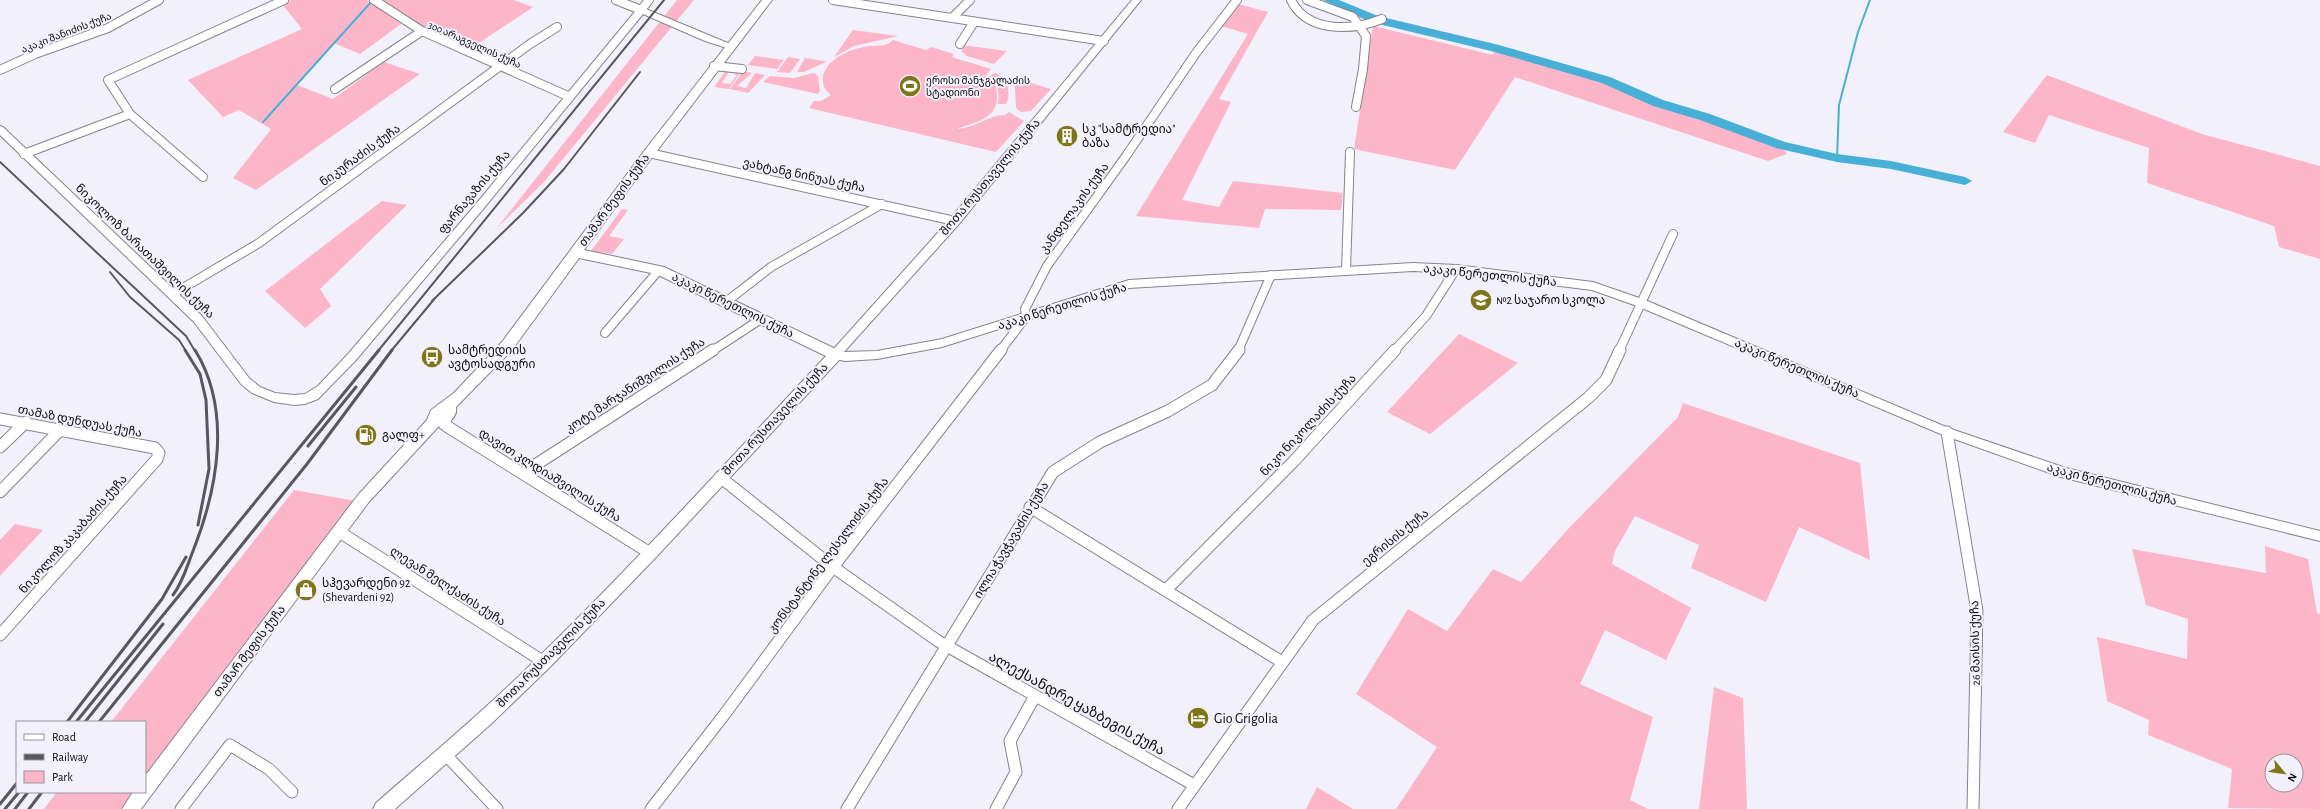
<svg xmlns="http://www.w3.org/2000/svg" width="2320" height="809" viewBox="0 0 2320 809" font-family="'Alegreya Sans','Noto Sans Georgian',sans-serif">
  <rect width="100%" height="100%" fill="#f2f0fa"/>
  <path fill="#fdb6c9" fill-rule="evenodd" d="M 291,0 L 367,0 L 401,24 L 360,54 L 334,43 L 297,85 L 333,99 L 384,62 L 420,74 L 256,190 L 233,178 L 271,129 L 239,110 L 223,117 L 188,80 L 302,29 L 282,4 Z
    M 378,0 L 513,0 L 533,7 L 470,49 L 424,29 Z
    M 677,0 L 694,0 L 544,182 L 496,229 Z
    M 1238,4 L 1268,12 L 1219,99 L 1231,102 L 1182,200 L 1219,207 L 1233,181 L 1343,193 L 1341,210 L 1265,209 L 1259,228 L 1136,216 L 1248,34 L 1221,26 Z
    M 1373,26 L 1493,55 L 1495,48 L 1606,80 L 1658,103 L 1705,117 L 1781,145 L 1787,154 L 1768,161 L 1515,77 L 1455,170 L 1354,149 Z
    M 853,30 L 898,36 L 854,46 L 834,57 Z
    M 893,40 L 926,50 L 931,47 L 954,54 L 952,57 L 991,69 L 986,75 L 995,83 C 1004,118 981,120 957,129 C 975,128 991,114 1005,115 L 1009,112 L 1024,121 L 996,152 L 809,108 L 814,101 L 821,101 L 831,95 C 825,90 822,85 823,76 C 828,57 853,48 870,46 C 880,45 886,47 893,40 Z
    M 962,45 L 1007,51 L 994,64 L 967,56 L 962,52 Z
    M 755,56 L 784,60 L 777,69 L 748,65 Z
    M 788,57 L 800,59 L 790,73 L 775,72 L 778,71 Z
    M 805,58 L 824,61 L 826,62 L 804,72 L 797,72 Z
    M 727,69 L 734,70 L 731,73 L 728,73 L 722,83 L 730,84 L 737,75 L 734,74 L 737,70 L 741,71 L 729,89 L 714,87 Z
    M 743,71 L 752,73 L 737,86 L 746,88 L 755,73 L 765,75 L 748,93 L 730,89 Z
    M 814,73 L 818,76 L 820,91 L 818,94 L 763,82 L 770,76 L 794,78 Z
    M 995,73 C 1007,76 1012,94 1006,104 L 998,104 C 1000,91 998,86 989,76 Z
    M 2047,75 L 2202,134 L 2320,166 L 2320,259 L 2279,247 L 2274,226 L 2147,183 L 2149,148 L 2049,115 L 2035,143 L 2003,132 Z
    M 1011,77 L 1051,89 L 1031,111 L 1021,112 L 1016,108 L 1015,88 Z
    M 382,201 L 407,205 L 320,289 L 331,306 L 305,328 L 265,291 Z
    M 622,209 L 628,210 L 609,236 L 624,239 L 612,254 L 591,251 Z
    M 1459,334 L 1518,363 L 1430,434 L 1387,412 Z
    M 1683,403 L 1860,463 L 1870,560 L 1799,527 L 1766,602 L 1691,568 L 1699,545 L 1635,516 L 1615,551 L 1612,564 L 1691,608 L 1666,660 L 1605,630 L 1580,684 L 1653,717 L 1630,800 L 1648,809 L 1396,809 L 1437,747 L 1356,694 L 1408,609 L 1447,631 L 1493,569 L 1521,582 L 1569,528 L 1678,417 Z
    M 294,490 L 356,501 L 145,779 L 145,722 L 111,722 Z
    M 15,524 L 43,530 L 0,576 L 0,540 Z
    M 2265,546 L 2308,559 L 2317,613 L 2320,614 L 2320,809 L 2228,808 L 2232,769 L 2148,735 L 2149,720 L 2107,701 L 2097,637 L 2187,659 L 2188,619 L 2146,605 L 2132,549 L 2266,573 ZM 2272,761 L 2296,761 L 2296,785 L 2272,785 Z
    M 1714,687 L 1743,698 L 1747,809 L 1699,809 Z
    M 1317,787 L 1353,809 L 1306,809 Z
    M 57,792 L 135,792 L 122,809 L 44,809 Z"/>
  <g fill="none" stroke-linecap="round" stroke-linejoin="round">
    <path stroke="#48b0d6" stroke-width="2" d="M 263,122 L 372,1
      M 1837,158 L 1839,105 L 1858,32 L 1870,0"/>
    <path fill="#48b0d6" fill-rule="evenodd" d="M 1323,0 L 1339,0 L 1378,16 L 1499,45 L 1610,77 L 1663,100 L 1710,114 L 1785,142 L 1837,154 L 1891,161 L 1965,177 L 1972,181 L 1965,185 L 1891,169 L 1837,162 L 1776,148 L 1700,120 L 1653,106 L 1602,83 L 1491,51 L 1370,22 Z"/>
    <g stroke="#85838c" stroke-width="10">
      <path id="minor-far1" d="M 374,0 L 422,31 L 570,97
        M 616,0 L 641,10 L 649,0
        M 833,0 L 1104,41
        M 1291,0 C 1307,33 1352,31 1382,19
        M 1307,0 L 1353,17 L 1366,36 L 1363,69 L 1356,107
        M 952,18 L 970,0
        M 960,44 L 974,22
        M 714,66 L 742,69
        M 0,70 L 35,54 L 108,28 L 159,0
        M 335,89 L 422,31
        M 649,153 L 955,221
        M 24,154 L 130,114
        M 203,177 L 130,114 L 108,80 L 284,0
        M 1346,270 L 1350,152
        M 173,294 L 259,243 L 530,44 L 557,27
        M 726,302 L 771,267 L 882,204
        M 605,333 L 659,270
        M 712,351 L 761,319
        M 1000,351 L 1026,317 L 1025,309 L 1047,266 L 1126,156 L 1196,53 L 1237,0
        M 1238,351 L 1271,275
        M 1394,351 L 1426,316 L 1456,269
        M 1619,351 L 1673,234"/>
    </g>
    <g stroke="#85838c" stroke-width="13">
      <path id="minor" d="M 447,416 L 444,424 L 448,427 L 650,553
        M 0,419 L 155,448 L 159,453 L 157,459 L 0,635
        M 1947,432 L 1977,611 L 1973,809
        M 0,447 L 26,422
        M 523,473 L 713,350
        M 720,477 L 833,567 L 938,641 L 1194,785
        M 0,492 L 60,430
        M 1030,507 L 1282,662
        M 338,531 L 544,662
        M 1167,589 L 1294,461 L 1395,350
        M 445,754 L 497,809
        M 181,809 L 230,745 L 269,769 L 292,792
        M 651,809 L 724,715 L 833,567 L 1001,350
        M 847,809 L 1053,472 L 1100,442 L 1168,411 L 1212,385 L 1239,350
        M 996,809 L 1016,772 L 1010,741 L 1035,696
        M 1178,809 L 1313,620 L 1588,398 L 1606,380 L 1620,350"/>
    </g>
    <g stroke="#85838c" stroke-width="2">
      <path id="tertiary" d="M 1132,0 L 1141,0 L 959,224 L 844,352 L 877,351 L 942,339 L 1129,280 L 1413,263 L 1456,265 L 1593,282 L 1645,300 L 1951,429 L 2066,468 L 2320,531 L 2320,541 L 2061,477 L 1943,435 L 1637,306 L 1592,290 L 1456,273 L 1413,271 L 1129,288 L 942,347 L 877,359 L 845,361 L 831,358 L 829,355 L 831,352 L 951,218 Z
        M 641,7 L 735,46 L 730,49 L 705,41 L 643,14 L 479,214 L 356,360 L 318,399 L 305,404 L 294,405 L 274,402 L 252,393 L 241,384 L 194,322 L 0,135 L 0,126 L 3,127 L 202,316 L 249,378 L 260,387 L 275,393 L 294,395 L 305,394 L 318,386 L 348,354 L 471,210 L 638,8 Z"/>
    </g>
    <g stroke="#85838c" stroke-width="2">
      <path id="secondary" d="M 762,0 L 772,0 L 653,156 L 584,250 L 664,267 L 840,351 L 842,355 L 840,359 L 660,553 L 550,667 L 491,724 L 395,809 L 373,809 L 376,803 C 424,761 473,720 519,676 C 625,574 725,464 826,356 L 656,274 L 579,258 L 512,350 L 456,407 C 458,418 447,424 438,427 L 368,503 L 141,809 L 122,809 L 133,792 L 145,792 L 145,776 L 358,495 L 427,420 L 431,410 L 454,393 L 502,342 L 645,150 Z"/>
    </g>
    <use href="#minor-far1" stroke="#fff" stroke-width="8"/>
    <use href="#minor" stroke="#fff" stroke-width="11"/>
    <use href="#tertiary" fill="#fff" fill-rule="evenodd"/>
    <use href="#secondary" fill="#fff" fill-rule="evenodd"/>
    <path stroke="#59575d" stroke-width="2" d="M 0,162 L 186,336 L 195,351
      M 110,272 L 130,297 L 179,340 L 186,351
      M 432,301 L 523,213 L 564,169 L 640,72
      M 378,351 L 664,0
      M 391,351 L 436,297"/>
    <path stroke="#59575d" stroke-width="3" d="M 185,350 L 200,374 L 206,400 L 209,469 L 198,525
      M 308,446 L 356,387
      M 173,595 C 183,582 187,566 193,551 C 218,488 232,410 195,350
      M 67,722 L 162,599 L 186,557
      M 76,722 L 379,350
      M 85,722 L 163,624
      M 99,722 L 307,464 L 392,350
      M 0,804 L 17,783
      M 5,809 L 19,792
      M 15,809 L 28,792
      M 29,809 L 42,792"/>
  </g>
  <defs>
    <g id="stadium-disc" transform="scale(1.15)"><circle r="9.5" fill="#7f7519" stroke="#f2f0fa"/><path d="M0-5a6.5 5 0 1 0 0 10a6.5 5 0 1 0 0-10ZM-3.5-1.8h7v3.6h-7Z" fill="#fff"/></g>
    <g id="building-disc" transform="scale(1.15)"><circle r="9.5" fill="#7f7519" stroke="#f2f0fa"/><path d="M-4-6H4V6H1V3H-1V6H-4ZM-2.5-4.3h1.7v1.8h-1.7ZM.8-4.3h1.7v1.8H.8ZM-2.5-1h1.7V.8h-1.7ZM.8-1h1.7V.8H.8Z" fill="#fff"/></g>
    <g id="school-disc" transform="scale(1.15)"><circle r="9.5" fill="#7f7519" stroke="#f2f0fa"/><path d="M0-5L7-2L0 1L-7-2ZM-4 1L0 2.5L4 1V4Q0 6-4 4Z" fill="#fff"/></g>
    <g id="bus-disc" transform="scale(1.15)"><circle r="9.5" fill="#7f7519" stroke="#f2f0fa"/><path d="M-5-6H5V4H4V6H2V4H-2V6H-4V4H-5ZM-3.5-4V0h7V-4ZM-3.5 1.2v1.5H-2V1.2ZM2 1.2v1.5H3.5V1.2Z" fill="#fff"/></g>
    <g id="fuel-disc" transform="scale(1.15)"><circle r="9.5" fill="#7f7519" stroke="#f2f0fa"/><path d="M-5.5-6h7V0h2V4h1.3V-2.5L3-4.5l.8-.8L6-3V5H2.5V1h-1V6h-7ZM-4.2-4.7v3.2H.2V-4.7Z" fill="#fff"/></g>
    <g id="shop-disc" transform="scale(1.15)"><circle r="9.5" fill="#7f7519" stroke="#f2f0fa"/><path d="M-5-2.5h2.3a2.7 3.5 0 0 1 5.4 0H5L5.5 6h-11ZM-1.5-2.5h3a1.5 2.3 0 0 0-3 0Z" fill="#fff"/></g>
    <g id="hotel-disc" transform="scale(1.15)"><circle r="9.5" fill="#7f7519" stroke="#f2f0fa"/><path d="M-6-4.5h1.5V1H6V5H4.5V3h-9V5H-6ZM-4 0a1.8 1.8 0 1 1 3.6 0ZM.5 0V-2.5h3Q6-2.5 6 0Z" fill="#fff"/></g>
  </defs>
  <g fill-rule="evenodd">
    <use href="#stadium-disc" x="910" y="86"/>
    <use href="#building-disc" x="1067" y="136"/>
    <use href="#school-disc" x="1481" y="300"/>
    <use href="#bus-disc" x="432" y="357"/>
    <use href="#fuel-disc" x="366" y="435"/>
    <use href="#shop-disc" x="306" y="590"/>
    <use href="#hotel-disc" x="1198" y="718"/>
  </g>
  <g text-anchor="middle" stroke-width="4" stroke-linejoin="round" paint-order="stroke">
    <g font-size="10" fill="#0c0b0e" stroke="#f2f0fa">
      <text transform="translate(66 32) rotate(-21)" y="4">აკაკი შანიძის ქუჩა</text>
      <text transform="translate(475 44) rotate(24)" y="4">300 არაგველის ქუჩა</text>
    </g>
    <g font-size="10" fill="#0c0b0e" stroke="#f2f0fa" text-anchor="start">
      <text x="926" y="84">ეროსი მანჯგალაძის<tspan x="926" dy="12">სტადიონი</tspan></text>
    </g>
    <g font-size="12" fill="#0c0b0e" stroke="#f2f0fa" text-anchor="start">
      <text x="1082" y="133">სკ "სამტრედია"<tspan x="1082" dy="14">ბაზა</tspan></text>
      <text x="1496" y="304">№2 საჯარო სკოლა</text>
      <text x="448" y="354">სამტრედიის<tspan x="448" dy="14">ავტოსადგური</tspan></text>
      <text x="382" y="439">გალფ+</text>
      <text x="322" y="587">სჰევარდენი 92<tspan x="322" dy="14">(Shevardeni 92)</tspan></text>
    </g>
    <g font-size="12" fill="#0c0b0e" stroke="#f2f0fa">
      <text transform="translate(360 155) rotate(-36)" y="4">ნიკურაძის ქუჩა</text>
      <text transform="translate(804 175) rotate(12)" y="4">ვახტანგ ნინუას ქუჩა</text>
      <text transform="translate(990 177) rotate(-50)" y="4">შოთა რუსთაველის ქუჩა</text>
      <text transform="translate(474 192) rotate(-50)" y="4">ფარნავაზის ქუჩა</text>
      <text transform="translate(614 200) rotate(-54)" y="4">თამარ მეფის ქუჩა</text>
      <text transform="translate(1074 208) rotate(-54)" y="4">კანდელაკის ქუჩა</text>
      <text transform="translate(145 251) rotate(44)" y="4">ნიკოლოზ ბარათაშვილის ქუჩა</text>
      <text transform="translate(1490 275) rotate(6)" y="4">აკაკი წერეთლის ქუჩა</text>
      <text transform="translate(733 305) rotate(26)" y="4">აკაკი წერეთლის ქუჩა</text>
      <text transform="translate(1062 306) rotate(-17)" y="4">აკაკი წერეთლის ქუჩა</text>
      <text transform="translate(1797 368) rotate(23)" y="4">აკაკი წერეთლის ქუჩა</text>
      <text transform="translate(635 385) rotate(-33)" y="4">კოტე მარჯანიშვილის ქუჩა</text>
      <text transform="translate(775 419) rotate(-47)" y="4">შოთა რუსთაველის ქუჩა</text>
      <text transform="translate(80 421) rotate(11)" y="4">თამაზ დუნდუას ქუჩა</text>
      <text transform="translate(1308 425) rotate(-47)" y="4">ნიკო ნიკოლაძის ქუჩა</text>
      <text transform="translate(550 475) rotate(32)" y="4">დავით კლდიაშვილის ქუჩა</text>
      <text transform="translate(2112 484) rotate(15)" y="4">აკაკი წერეთლის ქუჩა</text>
      <text transform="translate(73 534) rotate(-48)" y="4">ნიკოლოზ კაკაბაძის ქუჩა</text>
      <text transform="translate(1395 537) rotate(-39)" y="4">ეგრისის ქუჩა</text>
      <text transform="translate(1011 540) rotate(-59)" y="4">ილია ჭავჭავაძის ქუჩა</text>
      <text transform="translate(828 555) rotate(-53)" y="4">კონსტანტინე ლესელიძის ქუჩა</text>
      <text transform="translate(448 586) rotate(33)" y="4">ლევან მელქაძის ქუჩა</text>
      <text transform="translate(1975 643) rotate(-91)" y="4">26 მაისის ქუჩა</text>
      <text transform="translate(249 651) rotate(-53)" y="4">თამარ მეფის ქუჩა</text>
      <text transform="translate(551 653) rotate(-45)" y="4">შოთა რუსთაველის ქუჩა</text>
    </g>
    <g font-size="14" fill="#0c0b0e" stroke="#f2f0fa">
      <text transform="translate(1077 703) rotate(29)" y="5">ალექსანდრე ყაზბეგის ქუჩა</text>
    </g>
    <g font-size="14" fill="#0c0b0e" stroke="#f2f0fa" text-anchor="start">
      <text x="1214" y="723">Gio Grigolia</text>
    </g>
  </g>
  <rect x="16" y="721" width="130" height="72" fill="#f2f0fa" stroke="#96949c"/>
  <rect x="24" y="734" width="20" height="6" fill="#ffffff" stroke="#96949c"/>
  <text x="52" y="741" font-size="12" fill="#0c0b0e">Road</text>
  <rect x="24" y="754" width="20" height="6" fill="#59575d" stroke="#96949c"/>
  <text x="52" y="761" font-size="12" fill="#0c0b0e">Railway</text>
  <rect x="24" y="771" width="20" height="12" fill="#fdb6c9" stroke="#96949c"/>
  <text x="52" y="781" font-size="12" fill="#0c0b0e">Park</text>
  <g transform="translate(2284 773) rotate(119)"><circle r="19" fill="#f2f0fa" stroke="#96949c"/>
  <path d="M0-3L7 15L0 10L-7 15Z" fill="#7f7519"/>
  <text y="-6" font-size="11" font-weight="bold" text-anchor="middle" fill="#0c0b0e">N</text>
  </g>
</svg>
